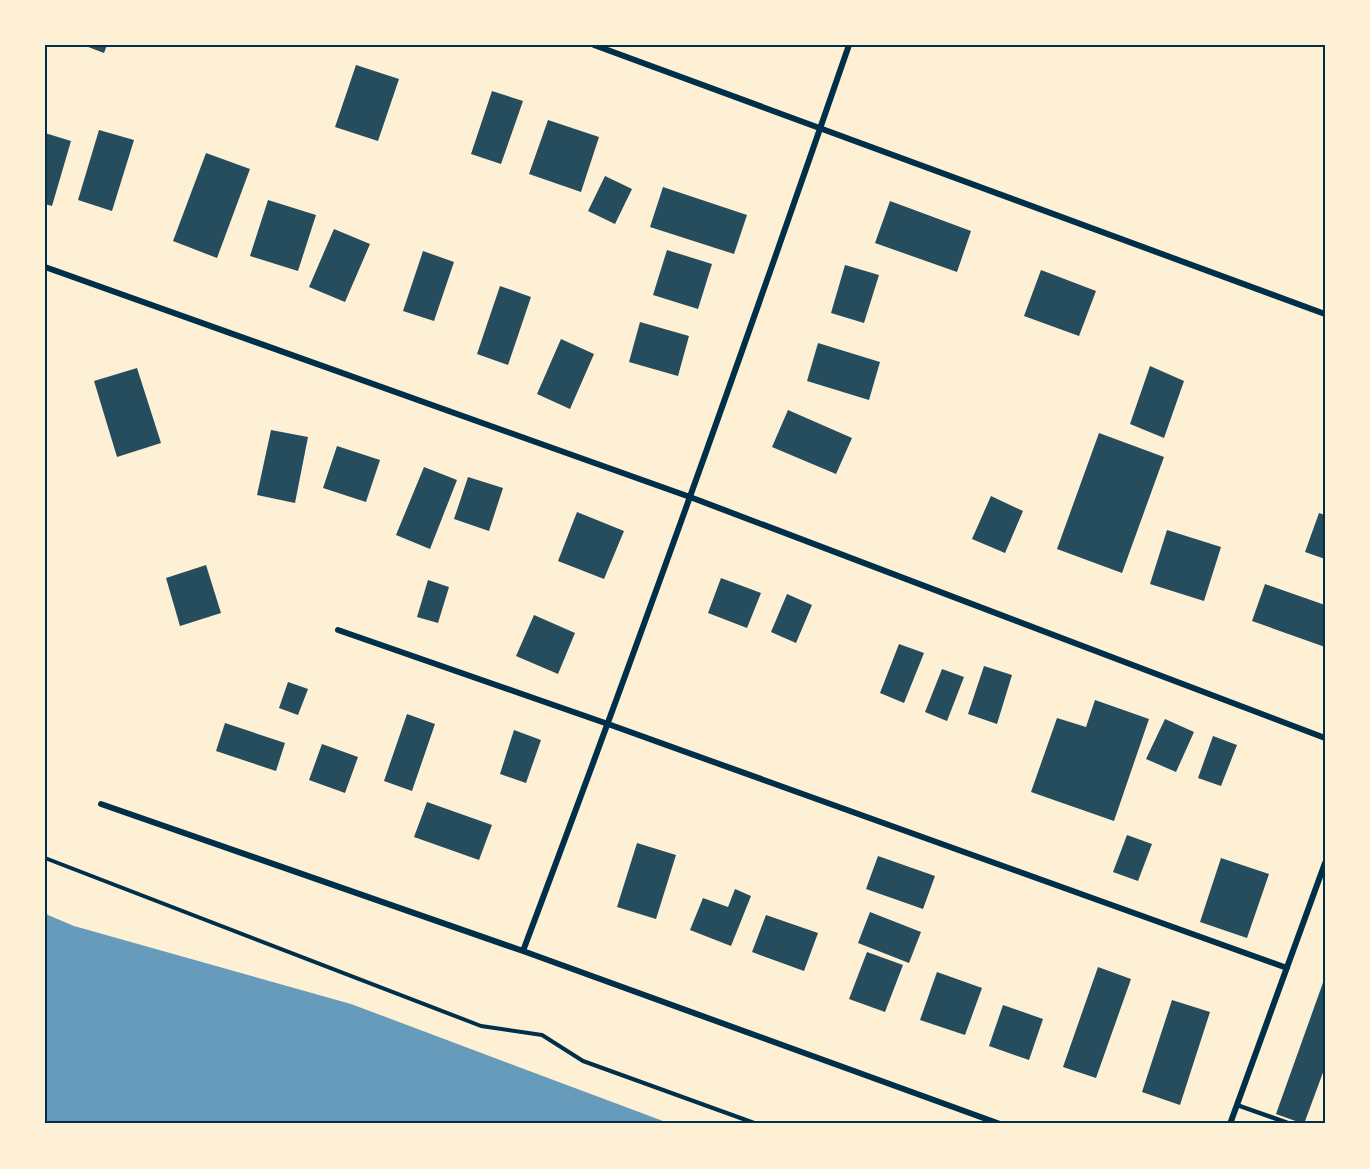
<svg xmlns="http://www.w3.org/2000/svg" width="1370" height="1169" viewBox="0 0 1370 1169" font-family="'Work Sans',sans-serif">
  <rect width="100%" height="100%" fill="#fdf0d5"/>
  <path fill="#669bbc" d="M 45,912 L 48,915 L 74,926 L 351,1004 L 671,1124 L 45,1124 Z"/>
  <path fill="#264d5e" d="M 83,45 L 107,45 L 104,53 Z
    M 356,65 L 399,79 L 378,141 L 335,127 Z
    M 492,91 L 523,101 L 501,164 L 471,154 Z
    M 548,120 L 599,137 L 581,192 L 529,174 Z
    M 99,130 L 134,140 L 112,211 L 78,200 Z
    M 45,133 L 71,141 L 52,206 L 45,204 Z
    M 206,153 L 250,169 L 217,258 L 173,241 Z
    M 605,176 L 632,189 L 615,224 L 588,211 Z
    M 663,187 L 747,215 L 734,254 L 650,227 Z
    M 268,200 L 316,215 L 298,271 L 250,256 Z
    M 890,201 L 971,231 L 957,272 L 875,243 Z
    M 334,229 L 370,244 L 345,302 L 309,287 Z
    M 667,250 L 712,264 L 698,309 L 653,295 Z
    M 423,251 L 454,262 L 434,321 L 403,311 Z
    M 845,265 L 879,275 L 864,323 L 831,313 Z
    M 1041,270 L 1096,291 L 1079,336 L 1024,316 Z
    M 500,286 L 531,297 L 508,365 L 477,354 Z
    M 640,322 L 689,336 L 678,376 L 629,362 Z
    M 561,339 L 594,354 L 570,409 L 537,394 Z
    M 818,343 L 880,362 L 869,400 L 807,381 Z
    M 1150,366 L 1184,381 L 1164,438 L 1130,424 Z
    M 137,368 L 161,443 L 117,457 L 94,381 Z
    M 788,410 L 852,438 L 836,474 L 772,447 Z
    M 271,430 L 308,437 L 295,503 L 257,495 Z
    M 1099,433 L 1164,457 L 1122,573 L 1057,549 Z
    M 337,446 L 380,460 L 366,502 L 323,488 Z
    M 424,467 L 457,480 L 430,549 L 396,535 Z
    M 468,477 L 503,488 L 489,531 L 454,519 Z
    M 991,496 L 1023,511 L 1005,553 L 972,539 Z
    M 577,512 L 624,531 L 604,579 L 558,561 Z
    M 1319,513 L 1325,515 L 1325,559 L 1305,552 Z
    M 1167,530 L 1221,547 L 1204,601 L 1150,584 Z
    M 206,565 L 221,613 L 180,626 L 166,578 Z
    M 721,578 L 761,593 L 747,628 L 708,613 Z
    M 428,580 L 449,587 L 438,623 L 417,617 Z
    M 1265,584 L 1325,605 L 1325,647 L 1252,621 Z
    M 787,594 L 812,605 L 796,643 L 771,632 Z
    M 534,615 L 575,633 L 558,674 L 516,656 Z
    M 899,644 L 924,653 L 904,703 L 880,693 Z
    M 984,666 L 1012,675 L 997,724 L 968,714 Z
    M 942,669 L 964,677 L 947,721 L 925,712 Z
    M 288,682 L 308,689 L 298,715 L 279,708 Z
    M 1095,700 L 1149,719 L 1114,821 L 1031,792 L 1057,718 L 1086,727 Z
    M 407,714 L 435,724 L 412,791 L 384,781 Z
    M 1165,719 L 1194,732 L 1176,772 L 1146,759 Z
    M 225,723 L 285,743 L 276,771 L 216,751 Z
    M 514,730 L 541,740 L 526,783 L 500,774 Z
    M 1213,736 L 1237,745 L 1221,786 L 1198,778 Z
    M 322,744 L 358,757 L 345,793 L 309,780 Z
    M 427,802 L 492,825 L 479,860 L 414,837 Z
    M 1127,835 L 1152,844 L 1138,881 L 1113,872 Z
    M 637,843 L 676,855 L 656,919 L 617,907 Z
    M 878,856 L 935,876 L 923,909 L 866,889 Z
    M 1221,858 L 1269,874 L 1247,938 L 1200,922 Z
    M 735,889 L 751,896 L 731,946 L 690,930 L 703,898 L 728,907 Z
    M 870,912 L 921,932 L 909,963 L 858,943 Z
    M 766,915 L 818,933 L 804,971 L 752,952 Z
    M 867,952 L 903,965 L 885,1012 L 849,999 Z
    M 1098,967 L 1131,979 L 1096,1078 L 1063,1067 Z
    M 937,972 L 982,988 L 965,1035 L 920,1020 Z
    M 1325,977 L 1325,1067 L 1304,1124 L 1276,1114 Z
    M 1172,1000 L 1210,1012 L 1180,1105 L 1142,1092 Z
    M 1003,1005 L 1043,1019 L 1029,1060 L 989,1046 Z"/>
  <g fill="none" stroke-linecap="round" stroke-linejoin="round">
    <path stroke="#003049" stroke-width="4" d="M 45,858 L 481,1026 L 542,1035 L 583,1061 L 757,1124"/>
    <path stroke="#003049" stroke-width="4.5" d="M 1237,1105 L 1291,1124"/>
    <path stroke="#003049" stroke-width="6" d="M 594,45 L 1325,314
      M 45,267 L 690,497 L 1325,738
      M 338,630 L 608,724 L 1287,968
      M 101,804 L 523,951 L 1000,1124
      M 523,951 C 636,651 744,349 849,45
      M 1230,1124 L 1325,863"/>
  </g>
  <rect width="1370" height="1169" fill="none" stroke="#fdf0d5" stroke-width="93"/>
  <rect x="46" y="46" width="1278" height="1076" fill="none" stroke="#003049" stroke-width="2"/>
</svg>
